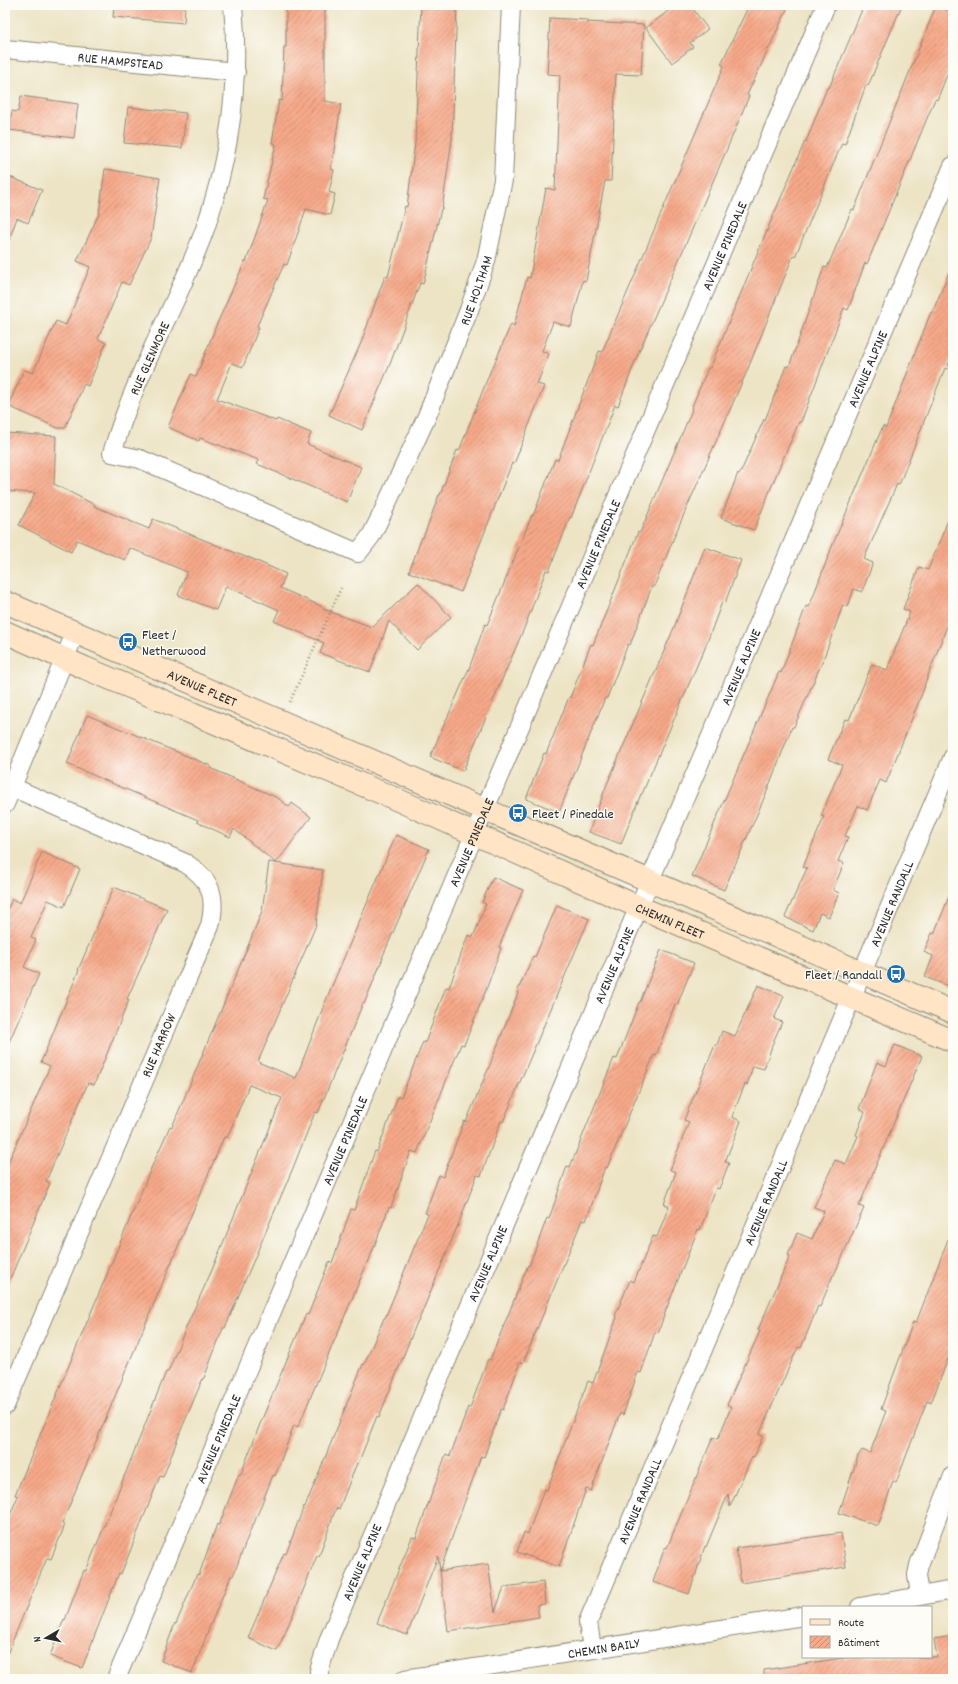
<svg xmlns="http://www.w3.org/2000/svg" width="958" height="1684" viewBox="0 0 958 1684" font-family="Dekko,sans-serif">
  <defs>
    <pattern id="building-hatch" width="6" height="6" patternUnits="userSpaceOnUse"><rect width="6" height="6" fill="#f7a989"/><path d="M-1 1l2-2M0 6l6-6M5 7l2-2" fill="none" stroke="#c88a70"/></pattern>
  </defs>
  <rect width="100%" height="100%" fill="#fdfcf7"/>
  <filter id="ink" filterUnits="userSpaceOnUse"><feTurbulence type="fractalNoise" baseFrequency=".025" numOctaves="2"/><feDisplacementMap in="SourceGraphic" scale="8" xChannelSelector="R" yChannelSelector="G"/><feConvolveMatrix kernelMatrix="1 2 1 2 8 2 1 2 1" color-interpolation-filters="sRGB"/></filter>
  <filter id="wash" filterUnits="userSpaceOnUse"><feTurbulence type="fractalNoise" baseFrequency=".012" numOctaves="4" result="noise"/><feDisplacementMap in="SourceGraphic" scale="16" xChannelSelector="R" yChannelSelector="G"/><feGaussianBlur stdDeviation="0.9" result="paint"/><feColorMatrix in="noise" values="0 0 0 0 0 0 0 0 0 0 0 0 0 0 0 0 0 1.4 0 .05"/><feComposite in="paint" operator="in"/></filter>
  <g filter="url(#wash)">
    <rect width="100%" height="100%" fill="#ede4c5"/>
    <g id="blocks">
      <path fill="url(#building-hatch)" d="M 114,5 L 185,5 L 184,23 L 113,17 Z
        M 286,5 L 320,5 L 320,8 L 325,8 L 325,101 L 341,104 L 331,169 L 334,170 L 329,192 L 335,194 L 330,215 L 306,209 L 287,265 L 284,264 L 257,326 L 259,327 L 243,367 L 232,363 L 217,399 L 276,421 L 277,419 L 311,433 L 307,444 L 361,467 L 347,502 L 257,464 L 259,460 L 200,438 L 199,441 L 168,427 L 191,374 L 196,377 L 216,326 L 245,261 L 246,262 L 268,200 L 263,199 L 276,144 L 272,143 L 279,100 L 282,101 L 284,47 L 286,47 Z
        M 421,5 L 457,5 L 452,139 L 442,209 L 441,209 L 423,284 L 420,283 L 390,364 L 362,430 L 329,415 L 361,343 L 385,276 L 388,277 L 405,206 L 407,207 L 415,143 Z
        M 676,5 L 690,5 L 708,29 L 690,43 L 693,47 L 672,63 L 646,28 Z
        M 749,5 L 789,5 L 747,95 L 749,96 L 727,149 L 638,354 L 618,406 L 615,405 L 571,518 L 570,517 L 549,571 L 546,570 L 525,626 L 463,771 L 430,757 L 470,666 L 485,624 L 487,625 L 532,515 L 533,516 L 555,459 L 558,460 L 599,351 L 602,352 L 724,66 L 721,64 Z
        M 864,5 L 902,5 L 868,86 L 866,85 L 845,144 L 842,143 L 795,257 L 793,256 L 747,371 L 677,530 L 654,587 L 652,586 L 630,645 L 628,644 L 607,698 L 605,698 L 559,812 L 526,799 L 544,753 L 546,754 L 569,697 L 570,698 L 591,644 L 593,645 L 638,532 L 640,533 L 692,410 L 691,409 L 708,368 L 710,368 L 757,254 L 805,141 L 806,142 L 827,88 L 829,88 Z
        M 936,6 L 953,13 L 953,60 L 937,100 L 935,99 L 867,264 L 865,263 L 848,310 L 844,308 L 801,422 L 799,422 L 777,473 L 754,530 L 721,518 L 738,473 L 740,474 L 764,419 L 765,420 L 786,366 L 789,367 L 824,267 L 827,268 L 852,209 L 854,210 Z
        M 550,18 L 587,20 L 587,22 L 644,25 L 641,75 L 616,74 L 611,181 L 605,181 L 586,281 L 583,280 L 571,327 L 553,322 L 542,351 L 549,354 L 537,384 L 544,386 L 514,464 L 512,463 L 461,592 L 409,572 L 422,537 L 423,538 L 439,495 L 440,495 L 457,450 L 459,451 L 492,367 L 493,367 L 511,324 L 514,326 L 527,277 L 530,278 L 546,188 L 555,190 L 560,75 L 547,74 Z
        M 21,96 L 78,104 L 74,138 L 9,130 L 12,111 L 18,112 Z
        M 128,107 L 186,113 L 182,148 L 124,143 Z
        M 105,169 L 160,178 L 151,238 L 129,285 L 122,282 L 98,339 L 106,343 L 88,386 L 84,384 L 65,428 L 58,428 L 8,406 L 24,370 L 33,373 L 56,321 L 66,325 L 90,267 L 77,261 L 99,214 Z
        M 5,175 L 42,190 L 28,223 L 17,218 L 7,245 L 5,245 Z
        M 953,263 L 953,353 L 947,369 L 945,368 L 899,485 L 897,484 L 864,559 L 873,563 L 862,592 L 854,589 L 848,607 L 843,605 L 823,660 L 794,727 L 792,727 L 765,796 L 724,890 L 692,876 L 779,672 L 781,673 L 806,606 L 809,607 L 833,544 L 883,426 L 886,428 L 931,312 L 932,313 Z
        M 5,433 L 56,436 L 54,484 L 95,505 L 94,506 L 149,529 L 153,519 L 248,558 L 248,557 L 286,574 L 280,588 L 323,607 L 323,609 L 372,627 L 418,583 L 451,617 L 417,650 L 389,621 L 370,672 L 320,653 L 324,643 L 274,621 L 279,610 L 226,586 L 216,610 L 178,595 L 187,572 L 130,548 L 125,560 L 77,540 L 71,552 L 19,525 L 35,493 L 5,491 Z
        M 952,510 L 953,628 L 947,626 L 924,686 L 925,686 L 886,783 L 880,780 L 867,810 L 858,806 L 845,836 L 848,837 L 838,861 L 844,863 L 833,890 L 839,893 L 829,917 L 820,913 L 813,930 L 785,917 L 807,868 L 803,867 L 824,817 L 821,816 L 842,765 L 828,759 L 845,719 L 849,720 L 872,664 L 887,670 L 910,612 L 903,609 L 919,567 L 928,570 Z
        M 705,547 L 741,560 L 725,603 L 722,602 L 702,656 L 701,656 L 642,794 L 641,794 L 621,844 L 589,832 L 605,789 L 673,630 Z
        M 87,715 L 211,766 L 210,768 L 278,798 L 289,807 L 292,803 L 311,817 L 276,863 L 234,829 L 230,837 L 197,822 L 198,820 L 67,764 Z
        M 396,835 L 429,849 L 382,958 L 383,958 L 364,1004 L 363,1003 L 318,1113 L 315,1112 L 293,1168 L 247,1276 L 225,1328 L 223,1328 L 204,1378 L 203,1378 L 181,1430 L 163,1477 L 160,1476 L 121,1574 L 119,1573 L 82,1668 L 50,1656 L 64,1619 L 65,1620 L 84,1570 L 86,1571 L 106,1522 L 166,1372 L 168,1372 L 187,1325 L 212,1270 L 282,1098 L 249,1085 L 227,1138 L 224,1137 L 79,1482 L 62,1524 L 65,1525 L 51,1559 L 47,1558 L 5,1659 L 5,1527 L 18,1496 L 15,1495 L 152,1166 L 170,1126 L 172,1127 L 246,951 L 262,911 L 269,862 L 323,870 L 316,925 L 258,1062 L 296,1078 L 326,1000 Z
        M 42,852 L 80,869 L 64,907 L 48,900 L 31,938 L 36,940 L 24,967 L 39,974 L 5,1051 L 5,915 L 12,899 L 20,903 Z
        M 493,877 L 523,890 L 499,947 L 501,948 L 486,990 L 464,1045 L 461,1044 L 417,1153 L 411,1151 L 391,1208 L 389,1207 L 368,1263 L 367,1263 L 298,1427 L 294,1425 L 275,1476 L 273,1475 L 253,1526 L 252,1526 L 233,1576 L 231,1576 L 210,1626 L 192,1673 L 161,1661 L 175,1623 L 176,1624 L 197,1574 L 199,1575 L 217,1524 L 219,1525 L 239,1474 L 241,1474 L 260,1424 L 306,1314 L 308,1315 L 329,1262 L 332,1263 L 351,1209 L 354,1210 L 375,1151 L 377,1152 L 398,1096 L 401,1097 L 423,1042 L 425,1043 L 446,987 L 449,988 L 468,935 L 473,937 L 486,904 L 482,902 Z
        M 114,887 L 167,909 L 127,999 L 129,1000 L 94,1085 L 88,1083 L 46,1181 L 50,1183 L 5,1291 L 5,1170 L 50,1066 L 41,1062 L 79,970 L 78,970 Z
        M 952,889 L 953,889 L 953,988 L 925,977 L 933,956 L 924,952 L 932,933 L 934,934 Z
        M 557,905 L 589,919 L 503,1122 L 501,1121 L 481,1176 L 477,1175 L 460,1220 L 418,1322 L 417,1322 L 379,1417 L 377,1416 L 358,1464 L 357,1463 L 339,1509 L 336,1508 L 319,1556 L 317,1556 L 298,1603 L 277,1651 L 248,1638 L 284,1553 L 286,1554 L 304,1506 L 305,1507 L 363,1364 L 364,1365 L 384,1318 L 385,1318 L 428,1214 L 425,1213 L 439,1175 L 443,1177 L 464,1121 L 466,1122 L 489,1067 L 518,993 L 517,992 L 533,956 L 535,957 Z
        M 661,950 L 694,963 L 677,1005 L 675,1004 L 656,1056 L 654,1055 L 607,1168 L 605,1167 L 586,1221 L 582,1220 L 523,1363 L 520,1362 L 503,1410 L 501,1409 L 484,1457 L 481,1456 L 440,1571 L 488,1564 L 495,1612 L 504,1587 L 543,1582 L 545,1604 L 537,1605 L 539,1617 L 448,1631 L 438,1556 L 407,1635 L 377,1623 L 412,1537 L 416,1538 L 446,1454 L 450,1456 L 468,1407 L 470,1408 L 488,1359 L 490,1360 L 528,1265 L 529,1266 L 547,1218 L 549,1219 L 567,1166 L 570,1167 L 614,1058 L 617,1059 L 639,1002 L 640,1002 Z
        M 758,985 L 784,996 L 774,1019 L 782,1022 L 774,1040 L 764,1069 L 753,1066 L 747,1085 L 745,1084 L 732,1117 L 741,1121 L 725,1162 L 729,1163 L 719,1189 L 716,1188 L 700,1230 L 698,1229 L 666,1310 L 658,1333 L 655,1332 L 641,1373 L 638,1372 L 623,1415 L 620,1413 L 591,1491 L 586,1489 L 559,1567 L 517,1552 L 524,1532 L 528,1534 L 544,1489 L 547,1490 L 588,1381 L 593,1383 L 617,1317 L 615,1316 L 630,1280 L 634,1282 L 653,1236 L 657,1237 L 669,1206 L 664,1204 L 676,1172 L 670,1170 L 689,1122 L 684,1120 L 715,1045 L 717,1045 L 722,1031 L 735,1036 Z
        M 895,1045 L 922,1056 L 859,1206 L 864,1208 L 834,1275 L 833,1275 L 820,1307 L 818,1306 L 801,1348 L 798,1347 L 759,1435 L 763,1436 L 754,1457 L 752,1456 L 730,1507 L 728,1494 L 706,1547 L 705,1546 L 689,1594 L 653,1582 L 665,1547 L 667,1548 L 713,1437 L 718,1439 L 731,1407 L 727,1405 L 760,1331 L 758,1330 L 790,1256 L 788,1255 L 797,1233 L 812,1239 L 824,1211 L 814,1207 L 835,1160 L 846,1164 L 858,1136 L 856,1135 L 865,1112 L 859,1109 L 877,1062 L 886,1066 Z
        M 952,1229 L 953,1230 L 953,1350 L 949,1359 L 948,1359 L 931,1403 L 927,1401 L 896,1483 L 893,1481 L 878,1526 L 839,1513 L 858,1456 L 862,1450 L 870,1453 L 886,1411 L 881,1409 L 913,1322 L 916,1323 Z
        M 841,1533 L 846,1567 L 741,1583 L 736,1548 Z
        M 953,1636 L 953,1679 L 764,1679 L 764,1670 L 849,1657 L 937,1657 L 934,1639 Z"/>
    </g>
  </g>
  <g filter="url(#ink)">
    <use href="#blocks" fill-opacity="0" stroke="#8c8878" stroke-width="1"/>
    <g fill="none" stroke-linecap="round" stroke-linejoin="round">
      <g stroke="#8c8878" stroke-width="20">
        <g id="street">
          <path id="s1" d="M 233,5 C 240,79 230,155 206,226 C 184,289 150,347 127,409 C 121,424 117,438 112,453 L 140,459 L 358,553 L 371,536 L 381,516 L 427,416 L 469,310 L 486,261 L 503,180 L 511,5"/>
          <path id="s2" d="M 5,49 L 236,72"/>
          <path d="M 5,784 L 185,863 C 211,879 217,896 210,926 L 5,1406"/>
          <path d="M 5,804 L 75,633"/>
          <path d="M 920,1595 L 917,1575 L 919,1565 L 953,1476"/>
          <path d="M 860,1607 L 953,1590"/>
          <path id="s3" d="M 592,1649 L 588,1622 L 953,757"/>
          <path id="s4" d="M 116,1679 L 826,5"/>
          <path id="s5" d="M 319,1679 L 319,1671 L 329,1639 C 535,1147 745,657 953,166"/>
          <path id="s6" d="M 405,1679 L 803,1616"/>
        </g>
      </g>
      <g stroke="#8c8878" stroke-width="24">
        <g id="secondary">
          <path id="s7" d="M 5,602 L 953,1012"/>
          <path id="s8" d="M 5,632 L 85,668 L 389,796 L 639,907 L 953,1041"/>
        </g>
      </g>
      <path stroke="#8c8878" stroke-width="2.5" stroke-dasharray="1 3" stroke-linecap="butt" d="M 290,702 L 342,586"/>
      <use href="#street" stroke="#fff" stroke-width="18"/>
      <use href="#secondary" stroke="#ffe4c6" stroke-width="22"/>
    </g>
  </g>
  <defs>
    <g id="bus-disc" transform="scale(1)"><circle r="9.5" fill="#1f6fb2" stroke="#fdfcf7"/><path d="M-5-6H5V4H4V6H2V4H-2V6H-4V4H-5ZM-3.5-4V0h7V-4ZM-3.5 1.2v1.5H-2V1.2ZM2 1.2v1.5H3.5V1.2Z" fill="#fff"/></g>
  </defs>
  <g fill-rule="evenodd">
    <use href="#bus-disc" x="128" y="642"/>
    <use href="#bus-disc" x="518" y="813"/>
    <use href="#bus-disc" x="896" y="974"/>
  </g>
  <g text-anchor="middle" stroke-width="3" stroke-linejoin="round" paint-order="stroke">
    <g font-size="14" fill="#2b2b2b" stroke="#fdfcf7">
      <text dy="5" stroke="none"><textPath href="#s2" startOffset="116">RUE HAMPSTEAD</textPath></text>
      <text dy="5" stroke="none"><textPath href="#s4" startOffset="1557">AVENUE PINEDALE</textPath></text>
      <text dy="5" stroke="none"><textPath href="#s1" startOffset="1025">RUE HOLTHAM</textPath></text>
      <text transform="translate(149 358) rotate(-66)" y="5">RUE GLENMORE</text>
      <text dy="5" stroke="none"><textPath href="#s5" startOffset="1421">AVENUE ALPINE</textPath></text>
      <text dy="5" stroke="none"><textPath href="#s4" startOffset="1233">AVENUE PINEDALE</textPath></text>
      <text dy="5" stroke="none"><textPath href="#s5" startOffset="1097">AVENUE ALPINE</textPath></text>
      <text dy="5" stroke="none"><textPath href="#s7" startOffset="215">AVENUE FLEET</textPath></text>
      <text dy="5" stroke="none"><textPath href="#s4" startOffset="909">AVENUE PINEDALE</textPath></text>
      <text dy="5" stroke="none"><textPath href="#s3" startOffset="807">AVENUE RANDALL</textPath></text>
      <text dy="5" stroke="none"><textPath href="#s8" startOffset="725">CHEMIN FLEET</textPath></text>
      <text dy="5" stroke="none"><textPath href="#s5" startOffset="773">AVENUE ALPINE</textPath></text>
      <text transform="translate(158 1045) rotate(-67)" y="5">RUE HARROW</text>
      <text dy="5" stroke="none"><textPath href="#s4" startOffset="585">AVENUE PINEDALE</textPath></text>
      <text dy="5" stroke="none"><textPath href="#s3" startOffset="483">AVENUE RANDALL</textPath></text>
      <text dy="5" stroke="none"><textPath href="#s5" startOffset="449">AVENUE ALPINE</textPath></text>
      <text dy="5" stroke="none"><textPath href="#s4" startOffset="261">AVENUE PINEDALE</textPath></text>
      <text dy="5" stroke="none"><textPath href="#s3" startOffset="159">AVENUE RANDALL</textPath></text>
      <text dy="5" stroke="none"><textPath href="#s5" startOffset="125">AVENUE ALPINE</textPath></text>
      <text dy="5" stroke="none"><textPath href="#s6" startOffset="201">CHEMIN BAILY</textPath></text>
    </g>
    <g font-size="14" fill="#2b2b2b" stroke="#fdfcf7" text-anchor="start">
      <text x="142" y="639">Fleet /<tspan x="142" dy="16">Netherwood</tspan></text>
      <text x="532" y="818">Fleet / Pinedale</text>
      <text x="882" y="979" text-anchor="end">Fleet / Randall</text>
    </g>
  </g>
  <rect width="958" height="1684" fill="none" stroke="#fdfcf7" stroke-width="20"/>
  <rect x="802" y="1606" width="130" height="52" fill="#fdfcf7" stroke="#a9a8a5"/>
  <rect x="810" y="1619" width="20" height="6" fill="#ffe4c6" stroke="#a9a8a5"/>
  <text x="838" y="1626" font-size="12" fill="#2b2b2b">Route</text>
  <rect x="810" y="1636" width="20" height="12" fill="url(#building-hatch)" stroke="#a9a8a5"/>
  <text x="838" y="1646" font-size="12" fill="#2b2b2b">Bâtiment</text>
  <g transform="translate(46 1638) rotate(261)" stroke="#fdfcf7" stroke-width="3" paint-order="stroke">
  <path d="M0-3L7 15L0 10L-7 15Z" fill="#2b2b2b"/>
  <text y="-6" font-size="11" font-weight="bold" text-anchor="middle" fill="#2b2b2b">N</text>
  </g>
</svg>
